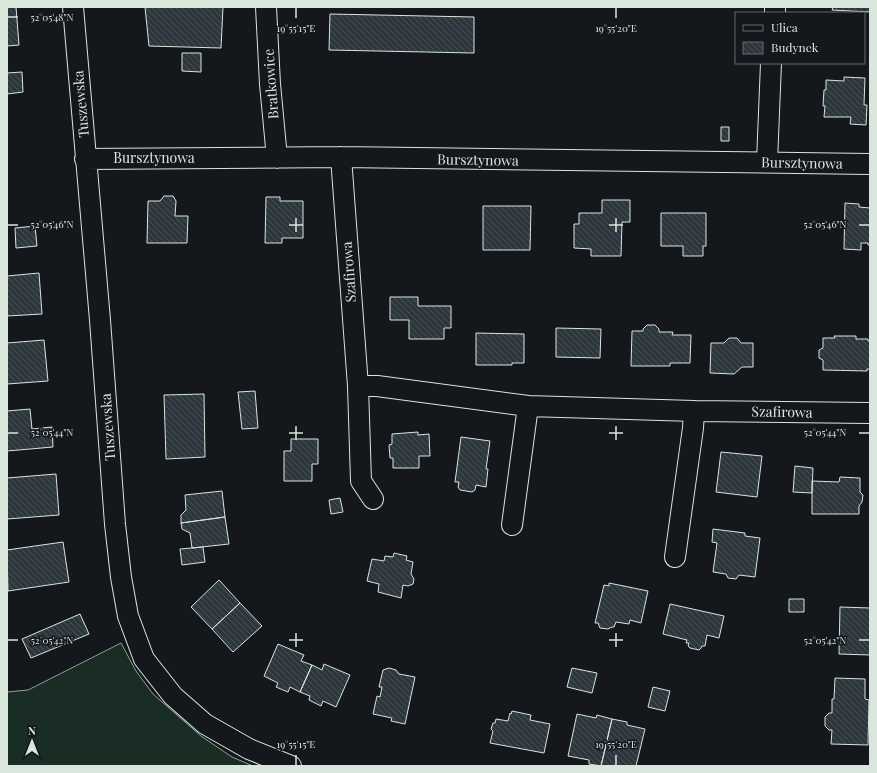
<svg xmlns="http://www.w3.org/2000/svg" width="877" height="773" viewBox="0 0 877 773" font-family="'Playfair Display',serif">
  <defs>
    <pattern id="building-back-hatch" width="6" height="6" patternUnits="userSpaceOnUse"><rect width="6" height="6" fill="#2c363c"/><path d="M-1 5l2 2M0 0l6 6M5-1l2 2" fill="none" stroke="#4a5358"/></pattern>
  </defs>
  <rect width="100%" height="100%" fill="#14181c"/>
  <path fill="#1a2d24" stroke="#939e99" d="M 121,643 L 136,671 L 153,694 L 201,736 L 232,757 L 253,766 L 7,766 L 7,692 L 28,690 Z"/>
  <path fill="url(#building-back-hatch)" stroke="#d8e6dc" d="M 7,7 L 16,7 L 19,45 L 7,46 Z
    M 145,7 L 223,7 L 221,48 L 149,46 Z
    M 833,7 L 870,7 L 870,12 L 832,10 Z
    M 330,14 L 474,17 L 474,53 L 329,50 Z
    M 182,53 L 201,53 L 201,72 L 182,71 Z
    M 22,72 L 23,92 L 7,94 L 7,73 Z
    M 844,77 L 865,78 L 864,105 L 867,105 L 866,125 L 850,124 L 851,117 L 824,117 L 825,106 L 823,106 L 824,90 L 826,90 L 826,80 L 844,81 Z
    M 721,127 L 729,127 L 729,141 L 721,141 Z
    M 164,196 L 173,196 L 176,201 L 175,216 L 188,216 L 187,243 L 147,243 L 148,201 L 160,201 Z
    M 266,197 L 280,197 L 280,201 L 303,201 L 303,238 L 282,238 L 282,243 L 265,243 Z
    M 602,200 L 630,200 L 630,222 L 622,222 L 621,256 L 591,256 L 591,249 L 574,248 L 574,224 L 579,224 L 579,213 L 602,213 Z
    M 845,203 L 859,204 L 859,207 L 870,208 L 870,245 L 868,245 L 868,243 L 861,243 L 861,250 L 844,249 Z
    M 483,206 L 531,206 L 530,250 L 483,250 Z
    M 661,213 L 706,213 L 706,246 L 703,246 L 703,256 L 683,256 L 683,246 L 661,246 Z
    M 35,226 L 37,246 L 16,248 L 15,228 Z
    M 39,273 L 42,314 L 7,316 L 7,276 Z
    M 390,297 L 418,297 L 418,306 L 451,306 L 451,328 L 444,328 L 444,339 L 409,339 L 409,320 L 390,320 Z
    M 647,325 L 655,325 L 659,329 L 659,332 L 673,332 L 672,335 L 691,335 L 690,363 L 670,363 L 670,366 L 631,366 L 632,331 L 643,331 L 643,329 Z
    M 556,328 L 601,329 L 600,358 L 556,357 Z
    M 476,333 L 524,334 L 524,363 L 512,363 L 512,365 L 476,365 Z
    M 834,336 L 856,336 L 856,339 L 868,339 L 868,341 L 870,341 L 870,369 L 867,369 L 867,371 L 823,370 L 823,360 L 819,358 L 819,350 L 823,348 L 823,338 L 835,338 Z
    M 729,338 L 737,338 L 741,343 L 753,343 L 753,367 L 742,367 L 734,374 L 710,373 L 711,343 L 724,343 Z
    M 44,340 L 48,381 L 7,384 L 7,343 Z
    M 255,391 L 258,428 L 242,429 L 238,392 Z
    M 204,394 L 205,457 L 166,459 L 164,395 Z
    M 30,409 L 32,429 L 52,427 L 53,447 L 7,451 L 7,411 Z
    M 418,432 L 418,435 L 429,434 L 430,456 L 419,456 L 419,468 L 393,468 L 393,458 L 390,458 L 389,445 L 392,444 L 392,434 Z
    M 461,437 L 490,441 L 486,469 L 488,469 L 486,487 L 476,485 L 475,490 L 472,492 L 460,490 L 458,487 L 459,482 L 455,482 Z
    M 291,439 L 318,439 L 318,464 L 312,464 L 312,481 L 284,481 L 284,451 L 291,451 Z
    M 721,452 L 762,456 L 757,497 L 716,492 Z
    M 795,466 L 813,468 L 812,493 L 793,492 Z
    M 56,474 L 59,515 L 7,519 L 7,478 Z
    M 840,477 L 860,478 L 860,492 L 863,495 L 862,502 L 859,506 L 859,514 L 812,514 L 812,481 L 839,482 Z
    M 222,491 L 225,517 L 181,523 L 181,515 L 186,510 L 185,495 Z
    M 340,498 L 343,512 L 331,514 L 329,500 Z
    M 225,517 L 229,544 L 192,548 L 190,533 L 182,529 L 181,523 Z
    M 713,529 L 745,533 L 745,536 L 760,538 L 755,577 L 739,575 L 736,579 L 728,578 L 726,574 L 713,572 L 717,543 L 712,542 Z
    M 63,542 L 69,582 L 8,591 L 7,550 Z
    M 203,547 L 205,562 L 182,565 L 180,549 Z
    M 394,553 L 407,556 L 406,560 L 413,562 L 411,574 L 414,579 L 413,584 L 408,586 L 403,585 L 401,598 L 378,592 L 379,584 L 367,581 L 372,559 L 384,561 L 385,556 L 393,557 Z
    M 219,580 L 240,603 L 212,629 L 191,607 Z
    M 609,583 L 648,591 L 641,623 L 630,620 L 629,624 L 616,622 L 614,627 L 612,627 L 608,629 L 600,628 L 598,623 L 595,623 L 604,585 L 609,586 Z
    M 789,599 L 804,599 L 804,612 L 789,612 Z
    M 240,603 L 262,626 L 233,652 L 212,629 Z
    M 670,604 L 724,616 L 719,638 L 707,635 L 705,646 L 702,646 L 701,648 L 699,650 L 690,648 L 688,646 L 689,643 L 686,643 L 687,640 L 663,634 Z
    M 840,607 L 870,608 L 870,655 L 839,654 Z
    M 80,614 L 89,634 L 31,658 L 22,639 Z
    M 278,644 L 304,655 L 301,661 L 312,665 L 300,692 L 290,687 L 288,692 L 276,687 L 278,683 L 264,676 Z
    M 324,664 L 350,675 L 336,707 L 323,701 L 321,706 L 309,700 L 310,696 L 300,692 L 312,665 L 322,670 Z
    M 389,668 L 396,670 L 399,674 L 415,677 L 405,724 L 391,721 L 392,718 L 373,714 L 377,696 L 380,697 L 382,687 L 379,687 L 383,670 Z
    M 572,668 L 597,673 L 592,693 L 567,687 Z
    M 835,678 L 865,679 L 865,699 L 869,700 L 868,745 L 831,744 L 832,730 L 829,730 L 825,726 L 825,717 L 829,713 L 832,713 L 832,699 L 834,699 Z
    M 653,687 L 670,691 L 665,711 L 648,707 Z
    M 512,711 L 531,715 L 530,720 L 550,724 L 544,753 L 490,743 L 493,731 L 491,729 L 493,723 L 495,723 L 496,719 L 508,721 L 510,713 L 511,714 Z
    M 577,714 L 596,718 L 597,715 L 612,719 L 601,766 L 589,764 L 589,760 L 568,756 Z
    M 612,719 L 627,722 L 627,725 L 645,729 L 636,766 L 601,766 Z"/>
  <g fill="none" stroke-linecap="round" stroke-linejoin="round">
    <g stroke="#d8e6dc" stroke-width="22">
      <path id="minor" d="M 73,7 L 100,320 L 115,524 L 121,577 L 128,616 L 144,659 L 173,696 L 205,724 L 249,749 L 291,766
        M 266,7 L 270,84 L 277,158
        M 775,13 L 775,7
        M 341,157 L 358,386 L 377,386 L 528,406 L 694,411 L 870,413
        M 85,159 L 341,157 L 870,164
        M 767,162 L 771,63
        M 358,386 L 361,481 L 373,499
        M 512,525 L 528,406
        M 675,557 L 693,428 L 694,411"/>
    </g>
    <use href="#minor" stroke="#14181c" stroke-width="20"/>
  </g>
  <path fill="none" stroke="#d8e6dc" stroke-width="1.5" d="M 296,8 L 296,18M 616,8 L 616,18M 8,17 L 18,17M 296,218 L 296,232M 616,218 L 616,232M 8,225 L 18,225M 289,225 L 303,225M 609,225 L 623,225M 859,225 L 869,225M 296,426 L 296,440M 616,426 L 616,440M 8,433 L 18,433M 289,433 L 303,433M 609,433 L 623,433M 859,433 L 869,433M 296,633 L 296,647M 616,633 L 616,647M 8,640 L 18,640M 289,640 L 303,640M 609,640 L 623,640M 859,640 L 869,640M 296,755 L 296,765M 616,755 L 616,765"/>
  <g text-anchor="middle" stroke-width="3" stroke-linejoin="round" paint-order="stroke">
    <g font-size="14" fill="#d8e6dc" stroke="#14181c">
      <text transform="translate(271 84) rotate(-94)" y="5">Bratkowice</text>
      <text transform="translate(81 104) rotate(-95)" y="5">Tuszewska</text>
      <text x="154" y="163">Bursztynowa</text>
      <text transform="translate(478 160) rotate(1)" y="5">Bursztynowa</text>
      <text transform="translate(802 163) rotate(1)" y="5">Bursztynowa</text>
      <text transform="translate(349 272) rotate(-94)" y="5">Szafirowa</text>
      <text transform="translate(782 412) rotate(1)" y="5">Szafirowa</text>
      <text transform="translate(108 427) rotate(-94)" y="5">Tuszewska</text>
    </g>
  </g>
  <g font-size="10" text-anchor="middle" fill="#d8e6dc" stroke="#14181c" stroke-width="3" stroke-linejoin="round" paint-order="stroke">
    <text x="52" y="21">52°05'48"N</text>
    <text x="296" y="32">19°55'15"E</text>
    <text x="616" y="32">19°55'20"E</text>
    <text x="52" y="228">52°05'46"N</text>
    <text x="825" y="228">52°05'46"N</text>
    <text x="52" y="436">52°05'44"N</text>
    <text x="825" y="436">52°05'44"N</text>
    <text x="52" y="644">52°05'42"N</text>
    <text x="825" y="644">52°05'42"N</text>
    <text x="296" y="748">19°55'15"E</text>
    <text x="616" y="748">19°55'20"E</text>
  </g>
  <rect width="877" height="773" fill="none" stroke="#d8e6dc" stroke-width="16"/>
  <rect x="735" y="12" width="130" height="52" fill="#14181c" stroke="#626a69"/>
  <rect x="743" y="25" width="20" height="6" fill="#14181c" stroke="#626a69"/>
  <text x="771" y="32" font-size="12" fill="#d8e6dc">Ulica</text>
  <rect x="743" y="42" width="20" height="12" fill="url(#building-back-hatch)" stroke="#626a69"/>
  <text x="771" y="52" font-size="12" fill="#d8e6dc">Budynek</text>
  <g transform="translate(32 741)" stroke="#14181c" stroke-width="3" paint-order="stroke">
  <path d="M0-3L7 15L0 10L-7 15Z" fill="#d8e6dc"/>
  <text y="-6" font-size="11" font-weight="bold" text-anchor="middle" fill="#d8e6dc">N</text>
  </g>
</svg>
